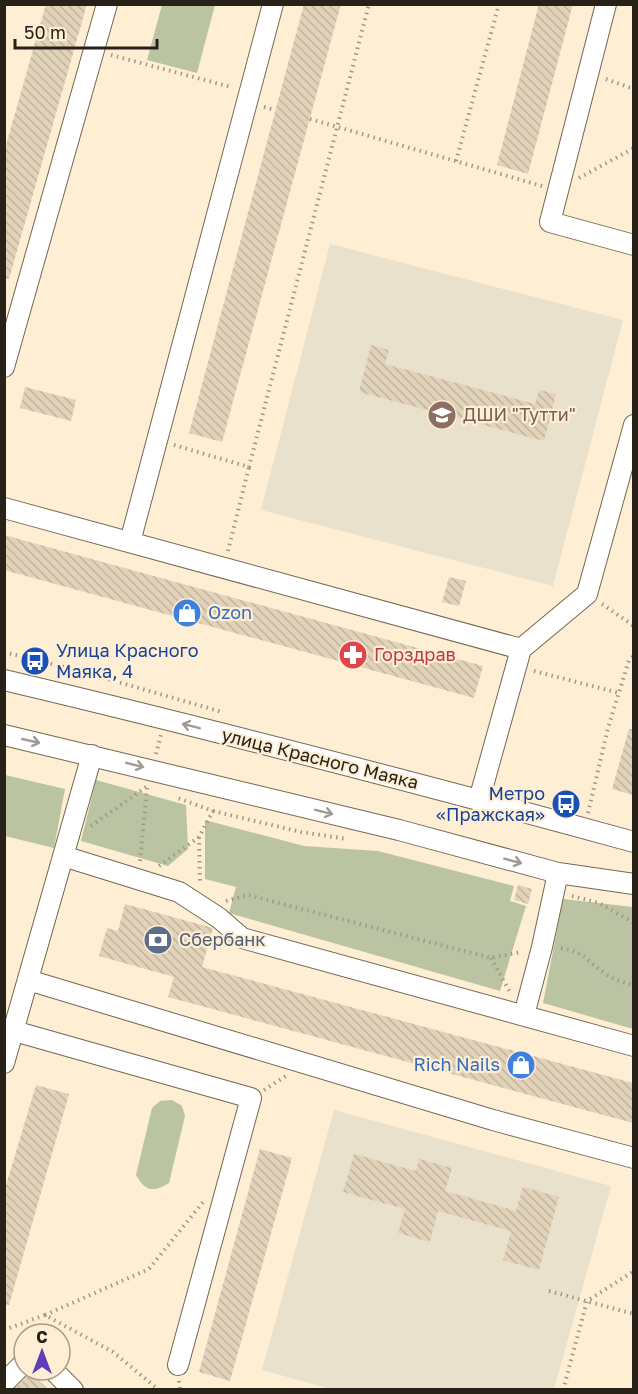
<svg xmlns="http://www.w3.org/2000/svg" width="638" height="1394" viewBox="0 0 638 1394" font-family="'Golos Text',sans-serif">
  <defs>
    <pattern id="building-back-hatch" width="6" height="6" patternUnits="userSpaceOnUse" patternTransform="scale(1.5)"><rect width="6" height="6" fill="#e1d2b9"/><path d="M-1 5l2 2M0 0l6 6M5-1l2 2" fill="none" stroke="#c1b49e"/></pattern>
  </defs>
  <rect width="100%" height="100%" fill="#fdeed4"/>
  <path fill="#eae1cc" d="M 330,244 L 623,320 L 553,586 L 261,510 Z
    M 334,1110 L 611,1186 L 554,1389 L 331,1389 L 262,1370 Z"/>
  <path fill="#bac4a2" d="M 162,5 L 215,5 L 197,73 L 147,60 Z
    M 5,775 L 65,789 L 54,848 L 5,836 Z
    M 96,780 L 186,805 L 188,849 L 168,866 L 81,841 Z
    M 205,820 L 304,846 L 378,851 L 514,886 L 510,901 L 526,906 L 500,991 L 229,913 L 236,887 L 205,879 Z
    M 563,899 L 633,907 L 633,1029 L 543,1003 Z
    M 172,1100 L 182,1106 L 185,1116 L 169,1183 C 153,1193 145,1191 136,1175 L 152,1108 L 160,1101 Z"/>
  <path fill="url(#building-back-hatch)" d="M 46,4 L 87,4 L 9,279 L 4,279 L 4,152 Z
    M 304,4 L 341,4 L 222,442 L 189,433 Z
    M 539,4 L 573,4 L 528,174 L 497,165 Z
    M 371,345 L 389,350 L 385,364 L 535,404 L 539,390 L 556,394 L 544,441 L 359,392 Z
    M 25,387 L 76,400 L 71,421 L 20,408 Z
    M 4,535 L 483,666 L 474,698 L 4,570 Z
    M 449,577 L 466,581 L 459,606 L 442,602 Z
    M 629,729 L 633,729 L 633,795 L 612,789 Z
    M 518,885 L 532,889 L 528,904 L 514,900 Z
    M 125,904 L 213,928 L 202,967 L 633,1083 L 633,1123 L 168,997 L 174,977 L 99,956 L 107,928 L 118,931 Z
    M 36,1085 L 69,1094 L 9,1305 L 4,1304 L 4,1192 Z
    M 260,1149 L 292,1158 L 230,1381 L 199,1372 Z
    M 354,1154 L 416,1171 L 419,1159 L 452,1168 L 445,1191 L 516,1211 L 523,1187 L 559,1197 L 539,1270 L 503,1260 L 511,1231 L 438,1211 L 430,1242 L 398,1233 L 405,1209 L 343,1192 Z
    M 31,1373 L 48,1389 L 14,1389 Z"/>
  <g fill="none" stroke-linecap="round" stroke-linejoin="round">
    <g stroke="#756851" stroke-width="22">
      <path id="minor" d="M 606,4 L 550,222 L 634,245
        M 4,367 L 107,4
        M 4,508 L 521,649 L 479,800
        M 130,542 L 273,4
        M 521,649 L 587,594 L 634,425
        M 4,680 C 215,730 425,785 634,842
        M 4,735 L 399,830 L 558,873 L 634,884
        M 63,856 L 179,892 L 219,918 L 242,938 L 634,1046
        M 28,980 L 493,1120 L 634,1158
        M 524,1015 L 542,947 L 558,873
        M 14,1031 L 251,1098 L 178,1365
        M 4,1063 L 92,755
        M 53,1370 L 73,1390
        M 4,1383 L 24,1363"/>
    </g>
    <path stroke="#a39885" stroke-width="4" stroke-dasharray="1.5 4.5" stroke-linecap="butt" d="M 111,55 L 231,87
      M 606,79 L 634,89
      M 264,107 L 275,110
      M 310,119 L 542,186
      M 456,161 L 499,4
      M 579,178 L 634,148
      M 174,445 L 249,467 L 369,4
      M 228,551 L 249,467
      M 602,604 L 634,626
      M 4,652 L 80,671 L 222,712
      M 534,671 L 619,693
      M 156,754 L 161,735
      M 213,811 L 301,832 L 347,839
      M 588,813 L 608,728 L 629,660 L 634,656
      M 91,826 L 146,787
      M 199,837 L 200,884
      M 140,861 L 147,788
      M 159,866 L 199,837 L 213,811 L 178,798
      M 572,896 L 599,903 L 634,923
      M 226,901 L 248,895 L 491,958 L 521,952
      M 561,948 C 588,953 587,962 606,974 C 615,980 624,983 634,985
      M 491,958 L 511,994
      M 264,1090 L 286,1076
      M 549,1291 L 634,1314
      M 45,1315 L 149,1269 L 203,1202
      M 4,1330 L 45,1315 L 113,1352 L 159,1390
      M 179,1381 L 180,1390
      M 563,1390 L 587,1301 L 634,1271"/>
    <use href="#minor" stroke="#fff" stroke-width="20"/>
  </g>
  <defs><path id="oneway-shaft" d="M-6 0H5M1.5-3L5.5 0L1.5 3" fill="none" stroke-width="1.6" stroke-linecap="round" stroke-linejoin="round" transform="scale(1.5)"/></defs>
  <g stroke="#9e9b97">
    <use href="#oneway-shaft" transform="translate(191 726) rotate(-166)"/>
    <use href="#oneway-shaft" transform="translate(31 741) rotate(13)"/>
    <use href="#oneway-shaft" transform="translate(135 765) rotate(14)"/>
    <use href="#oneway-shaft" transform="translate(324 812) rotate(14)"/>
    <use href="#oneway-shaft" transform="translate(513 861) rotate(15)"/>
  </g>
  <defs>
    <g id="school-disc" transform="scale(1.5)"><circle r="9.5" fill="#8d6e63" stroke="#fdeed4"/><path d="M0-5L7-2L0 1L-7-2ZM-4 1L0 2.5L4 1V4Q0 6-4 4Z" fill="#fff"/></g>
    <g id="shop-disc" transform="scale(1.5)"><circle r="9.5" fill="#3f7fe0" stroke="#fdeed4"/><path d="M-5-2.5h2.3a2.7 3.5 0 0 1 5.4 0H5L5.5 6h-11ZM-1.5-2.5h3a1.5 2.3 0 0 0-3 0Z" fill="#fff"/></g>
    <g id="pharmacy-disc" transform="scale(1.5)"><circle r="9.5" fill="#e0444e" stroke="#fdeed4"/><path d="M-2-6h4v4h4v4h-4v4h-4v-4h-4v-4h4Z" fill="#fff"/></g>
    <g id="bus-disc" transform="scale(1.5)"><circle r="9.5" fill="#1a4fb4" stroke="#fdeed4"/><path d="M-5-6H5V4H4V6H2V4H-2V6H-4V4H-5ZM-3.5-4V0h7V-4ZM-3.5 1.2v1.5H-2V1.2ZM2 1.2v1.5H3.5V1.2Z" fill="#fff"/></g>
    <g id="bank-disc" transform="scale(1.5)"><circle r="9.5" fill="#5c6f8a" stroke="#fdeed4"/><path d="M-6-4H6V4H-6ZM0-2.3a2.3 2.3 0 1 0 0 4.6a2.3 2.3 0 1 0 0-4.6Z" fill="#fff"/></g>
  </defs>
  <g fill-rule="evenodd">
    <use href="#school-disc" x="442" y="415"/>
    <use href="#shop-disc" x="187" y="613"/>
    <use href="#pharmacy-disc" x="353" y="655"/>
    <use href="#bus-disc" x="35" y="661"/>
    <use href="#bus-disc" x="566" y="804"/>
    <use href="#bank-disc" x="158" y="940"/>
    <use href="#shop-disc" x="521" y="1065"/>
  </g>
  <g text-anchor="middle" stroke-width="4.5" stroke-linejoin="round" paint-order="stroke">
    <g font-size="18" fill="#785e54" stroke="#fdeed4" text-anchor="start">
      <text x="463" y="421">ДШИ "Тутти"</text>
    </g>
    <g font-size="18" fill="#366cbe" stroke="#fdeed4" text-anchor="start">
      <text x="208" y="619">Ozon</text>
      <text x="500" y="1071" text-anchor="end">Rich Nails</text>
    </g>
    <g font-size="18" fill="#164399" stroke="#fdeed4" text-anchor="start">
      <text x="56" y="657">Улица Красного<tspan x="56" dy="21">Маяка, 4</tspan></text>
      <text x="545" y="800" text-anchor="end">Метро<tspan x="545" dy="21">«Пражская»</tspan></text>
    </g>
    <g font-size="18" fill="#be3a42" stroke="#fdeed4" text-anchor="start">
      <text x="374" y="661">Горздрав</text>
    </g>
    <g font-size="18" fill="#272118" stroke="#fdeed4">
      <text transform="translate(320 759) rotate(14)" y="6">улица Красного Маяка</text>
    </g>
    <g font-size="18" fill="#4e5e75" stroke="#fdeed4" text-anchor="start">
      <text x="179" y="946">Сбербанк</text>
    </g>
  </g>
  <rect width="638" height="1394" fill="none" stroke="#272118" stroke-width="12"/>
  <g transform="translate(42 1352)"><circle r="28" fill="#fdeed4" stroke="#a79c89" stroke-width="1.5"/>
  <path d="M0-4.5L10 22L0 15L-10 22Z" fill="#5d3eb7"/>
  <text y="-9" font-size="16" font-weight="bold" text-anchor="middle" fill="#272118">С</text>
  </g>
  <path d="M15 39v9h142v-9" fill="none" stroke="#272118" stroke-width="3"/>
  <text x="24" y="39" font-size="18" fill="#272118" stroke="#fdeed4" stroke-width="4.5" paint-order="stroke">50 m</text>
</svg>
